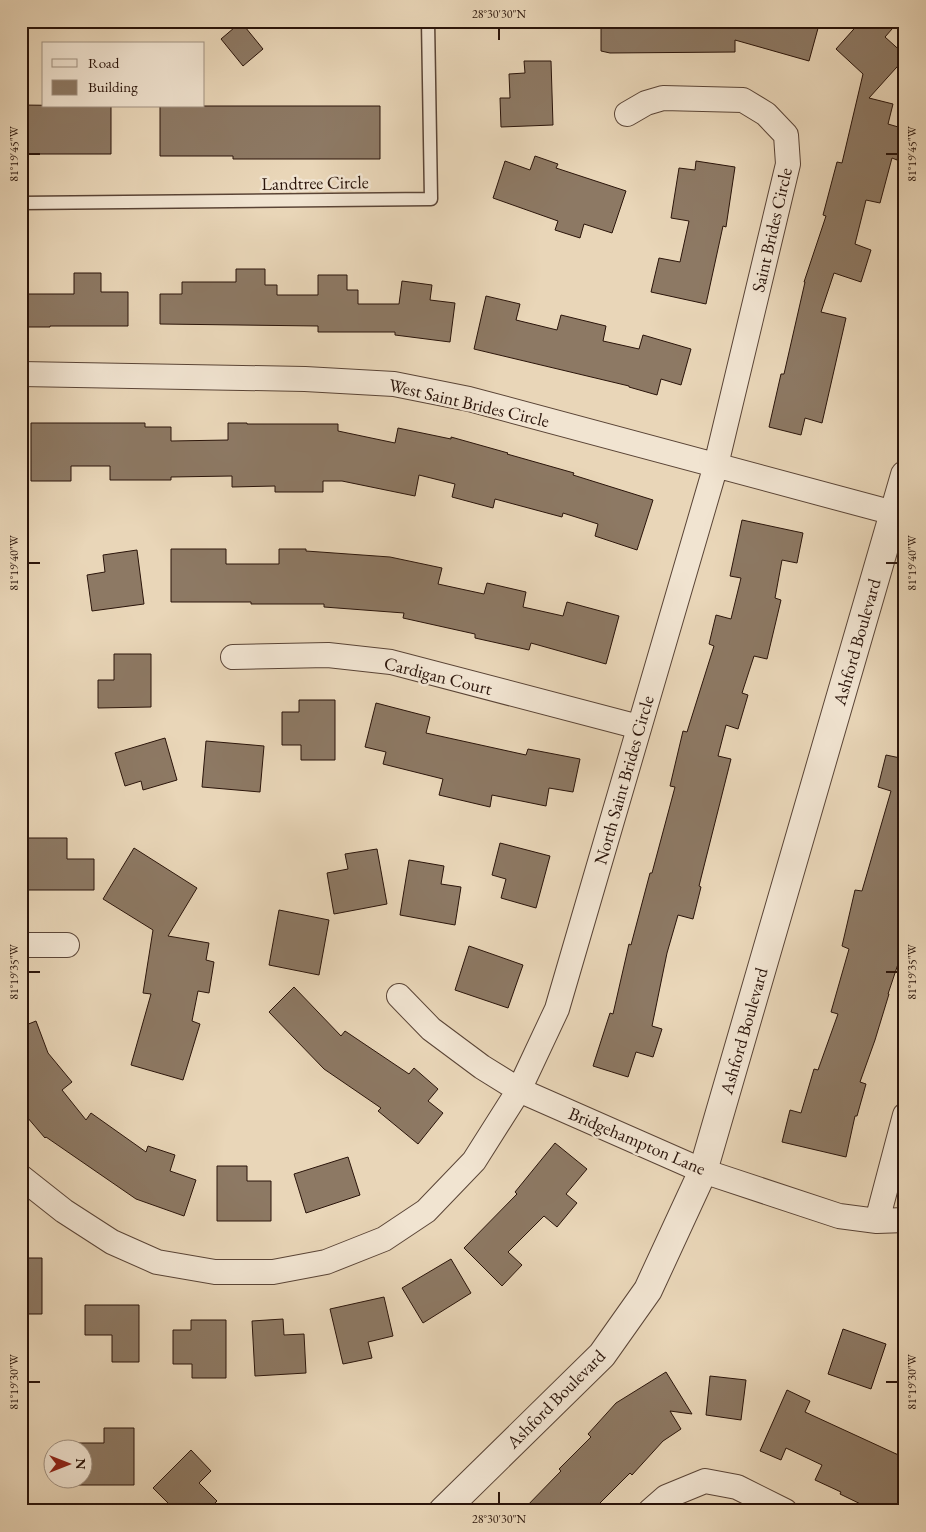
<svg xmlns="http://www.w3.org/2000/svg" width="926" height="1532" viewBox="0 0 926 1532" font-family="'EB Garamond',serif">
  <rect width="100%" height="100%" fill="#e9d6b8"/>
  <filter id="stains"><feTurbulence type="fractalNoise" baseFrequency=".004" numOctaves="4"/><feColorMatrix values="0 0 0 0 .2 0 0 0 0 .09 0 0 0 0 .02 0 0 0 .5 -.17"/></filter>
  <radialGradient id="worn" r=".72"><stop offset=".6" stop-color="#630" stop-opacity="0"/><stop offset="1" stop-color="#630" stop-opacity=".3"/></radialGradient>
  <path fill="#8d7964" stroke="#2a140a" d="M 601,21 L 820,21 L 809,61 L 735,40 L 735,52 L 610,53 L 601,51 Z
    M 861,21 L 899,21 L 885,37 L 905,55 L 905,58 L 869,98 L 893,104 L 888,124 L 905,129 L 897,160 L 892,158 L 880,203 L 866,200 L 855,244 L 871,250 L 861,282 L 834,273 L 821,312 L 846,318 L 822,423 L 805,418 L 801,435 L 769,427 L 781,374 L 784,374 L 805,282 L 804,282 L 826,216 L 823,215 L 837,162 L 842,163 L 863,74 L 836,49 Z
    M 241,22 L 263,49 L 243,66 L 221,39 Z
    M 524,61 L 551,61 L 553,125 L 501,127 L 500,98 L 510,98 L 509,74 L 525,73 Z
    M 21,105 L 111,106 L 111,154 L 21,154 Z
    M 160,106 L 380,106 L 380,159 L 233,159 L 233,156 L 160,156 Z
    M 535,156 L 558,164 L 556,168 L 626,191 L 612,233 L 584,224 L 580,238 L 555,230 L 558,221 L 493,198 L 505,161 L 530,170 Z
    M 696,161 L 735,167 L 726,227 L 723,226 L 706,304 L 651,292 L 659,258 L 680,262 L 689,221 L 671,218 L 679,168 L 695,170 Z
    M 236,269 L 265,269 L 265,285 L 277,285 L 277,295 L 318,295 L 318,275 L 347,275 L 347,290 L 358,290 L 358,304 L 399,304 L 402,281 L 432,285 L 430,300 L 455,303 L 450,342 L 395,335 L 395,332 L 318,332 L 318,326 L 160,324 L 160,294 L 182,294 L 182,282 L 236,282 Z
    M 74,273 L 101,273 L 101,292 L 128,292 L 128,326 L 50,326 L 50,327 L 21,327 L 21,294 L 74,294 Z
    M 486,296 L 520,304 L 516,320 L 557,330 L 561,315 L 606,326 L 603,341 L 639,349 L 643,335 L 691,349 L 681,385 L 661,379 L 657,395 L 629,387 L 629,386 L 474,349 Z
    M 31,423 L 145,423 L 145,427 L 171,427 L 171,441 L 228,440 L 228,423 L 247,423 L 247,424 L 338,424 L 338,431 L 395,443 L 398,428 L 451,439 L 451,437 L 508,453 L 507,454 L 574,473 L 573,475 L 653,500 L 637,550 L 595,536 L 598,524 L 563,513 L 562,517 L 495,499 L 493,508 L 452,497 L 455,484 L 419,475 L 415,496 L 342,481 L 323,481 L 323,492 L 275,492 L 275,486 L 232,487 L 232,476 L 171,477 L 171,480 L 110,480 L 110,466 L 71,466 L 71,481 L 31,481 Z
    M 742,520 L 803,533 L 797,563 L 782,560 L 775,598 L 781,600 L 767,659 L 754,656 L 742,693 L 748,695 L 738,729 L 726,725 L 718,756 L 731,759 L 699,886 L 701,887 L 693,919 L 678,915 L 667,953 L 652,1026 L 662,1029 L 653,1057 L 636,1052 L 628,1077 L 593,1066 L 610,1013 L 613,1014 L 629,944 L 631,945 L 650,873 L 652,873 L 675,787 L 670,786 L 683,731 L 687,732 L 714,646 L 709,644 L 716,615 L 731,619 L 741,578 L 730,576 Z
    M 171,549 L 226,549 L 226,564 L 279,564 L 279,549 L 306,549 L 306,551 L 390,557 L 442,568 L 438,584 L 484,594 L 487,583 L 526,592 L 523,607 L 563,616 L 567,602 L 619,616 L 606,664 L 531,643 L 529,650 L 475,638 L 475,634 L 403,618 L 404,613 L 324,607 L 324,604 L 251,604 L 251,602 L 171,602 Z
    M 137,550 L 144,604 L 92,611 L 87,575 L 105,572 L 103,555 Z
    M 114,654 L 151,654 L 151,707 L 98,708 L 98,680 L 114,680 Z
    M 299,700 L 335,700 L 335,760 L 301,760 L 301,745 L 282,745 L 282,712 L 299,712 Z
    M 376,703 L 430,717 L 426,733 L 526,755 L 528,749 L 580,759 L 573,792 L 549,788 L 546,806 L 492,795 L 490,807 L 439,795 L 443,779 L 383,764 L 386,752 L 365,747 Z
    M 165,738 L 177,780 L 143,790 L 141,781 L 125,786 L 115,753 Z
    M 206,741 L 264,746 L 260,792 L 202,787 Z
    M 886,755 L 905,759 L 905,934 L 901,951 L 902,952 L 888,994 L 889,994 L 875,1040 L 860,1082 L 866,1084 L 857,1116 L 855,1116 L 846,1157 L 782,1142 L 790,1110 L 801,1113 L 814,1069 L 818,1070 L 838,1014 L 831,1012 L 849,949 L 842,946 L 855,890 L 862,891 L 891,791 L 878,787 Z
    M 21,838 L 67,838 L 67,859 L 94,859 L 94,890 L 21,890 Z
    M 500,843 L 550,856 L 536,908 L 501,898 L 506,879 L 492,875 Z
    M 134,848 L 197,888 L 168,936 L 209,943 L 206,960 L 214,962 L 209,993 L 198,991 L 192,1021 L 200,1024 L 183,1080 L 131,1065 L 151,994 L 143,993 L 153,930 L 103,899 Z
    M 377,849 L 387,904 L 334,914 L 327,873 L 348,869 L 345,854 Z
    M 409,860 L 444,866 L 441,884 L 461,887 L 455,925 L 400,915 Z
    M 279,910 L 329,920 L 319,975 L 269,965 Z
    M 469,946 L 523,965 L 508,1008 L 455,990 Z
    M 294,987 L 341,1036 L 345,1031 L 409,1074 L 414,1068 L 438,1089 L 428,1101 L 443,1113 L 418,1144 L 378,1111 L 381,1108 L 324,1069 L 269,1012 Z
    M 36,1021 L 48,1053 L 72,1082 L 62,1090 L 86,1120 L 91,1113 L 146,1152 L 148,1146 L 175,1155 L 170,1171 L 196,1180 L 184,1216 L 136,1199 L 46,1137 L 45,1138 L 21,1110 L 21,1027 Z
    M 555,1143 L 587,1169 L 566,1194 L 577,1203 L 557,1227 L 544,1216 L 508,1252 L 522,1265 L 502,1286 L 464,1248 L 517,1194 L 515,1192 Z
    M 348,1157 L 360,1195 L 306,1213 L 294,1174 Z
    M 217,1166 L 247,1166 L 247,1181 L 271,1181 L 271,1221 L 217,1221 Z
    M 21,1258 L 42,1258 L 42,1314 L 21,1314 Z
    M 451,1259 L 471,1293 L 423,1323 L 402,1288 Z
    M 384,1297 L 393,1336 L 368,1342 L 372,1358 L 343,1364 L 330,1309 Z
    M 85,1305 L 139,1305 L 139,1362 L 112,1362 L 112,1335 L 85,1335 Z
    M 283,1319 L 284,1335 L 304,1334 L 306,1373 L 255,1376 L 252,1321 Z
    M 191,1320 L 226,1320 L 226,1378 L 192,1378 L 192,1364 L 173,1364 L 173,1330 L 191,1330 Z
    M 843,1329 L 886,1344 L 871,1389 L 828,1374 Z
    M 666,1372 L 692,1414 L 670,1411 L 681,1429 L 663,1441 L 632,1475 L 630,1473 L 592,1511 L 522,1511 L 561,1471 L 559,1469 L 591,1437 L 588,1434 L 616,1403 Z
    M 710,1376 L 746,1380 L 741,1420 L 706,1415 Z
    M 787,1390 L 810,1401 L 805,1412 L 905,1458 L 905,1511 L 875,1511 L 840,1494 L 841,1492 L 815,1480 L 822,1465 L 786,1448 L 781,1460 L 760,1451 Z
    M 104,1428 L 134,1428 L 134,1485 L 78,1485 L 78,1480 L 82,1480 L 82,1450 L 78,1450 L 78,1443 L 104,1443 Z
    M 191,1450 L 211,1471 L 199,1483 L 217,1501 L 207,1511 L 176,1511 L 153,1488 Z"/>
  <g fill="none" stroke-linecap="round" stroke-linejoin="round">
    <g stroke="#5a4436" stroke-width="15">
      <path id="service" d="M 21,203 L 431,199 L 428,21"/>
    </g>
    <g stroke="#5a4436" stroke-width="26">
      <path id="minor" d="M 21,374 L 305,379 L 394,384 L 469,399 L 905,516
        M 233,657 L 328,655 L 391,662 L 639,727
        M 21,945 L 67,945
        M 399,996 L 431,1029 L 482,1067 L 519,1090 L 703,1171 L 839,1216 L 877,1221 L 905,1220
        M 21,1177 L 64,1211 L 112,1242 L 157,1262 L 215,1272 L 273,1272 L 326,1262 L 384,1239 L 426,1211 L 474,1161 L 519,1090 L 557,1009 L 716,465 L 788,164 L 786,135 L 766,114 L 743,100 L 663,98 L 646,103 L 627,114
        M 877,1221 L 905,1115
        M 650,1511 L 666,1497 L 705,1481 L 737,1487 L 785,1511"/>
    </g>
    <g stroke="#5a4436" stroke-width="30">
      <path id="tertiary" d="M 443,1511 L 602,1355 L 648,1290 L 703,1171 L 905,475"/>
    </g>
    <use href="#service" stroke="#f1e4d1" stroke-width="12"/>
    <use href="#minor" stroke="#f1e4d1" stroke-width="24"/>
    <use href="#tertiary" stroke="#f1e4d1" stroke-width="28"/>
  </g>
  <path fill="none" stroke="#2a140a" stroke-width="2" d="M 499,28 L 499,40M 28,154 L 40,154M 886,154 L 898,154M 28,563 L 40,563M 886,563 L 898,563M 28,972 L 40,972M 886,972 L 898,972M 28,1382 L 40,1382M 886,1382 L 898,1382M 499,1492 L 499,1504"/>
  <g text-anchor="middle" stroke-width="5" stroke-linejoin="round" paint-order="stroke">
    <g font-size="18" fill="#2a140a" stroke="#f1e4d1">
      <text transform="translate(315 183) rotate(-1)" y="6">Landtree Circle</text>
      <text transform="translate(772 230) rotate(-77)" y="6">Saint Brides Circle</text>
      <text transform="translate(469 403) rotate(13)" y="6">West Saint Brides Circle</text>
      <text transform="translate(857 642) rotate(-74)" y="6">Ashford Boulevard</text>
      <text transform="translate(438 676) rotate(14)" y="6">Cardigan Court</text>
      <text transform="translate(624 780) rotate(-74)" y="6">North Saint Brides Circle</text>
      <text transform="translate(744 1031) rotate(-74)" y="6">Ashford Boulevard</text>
      <text transform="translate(637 1141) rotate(23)" y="6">Bridgehampton Lane</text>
      <text transform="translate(556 1399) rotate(-45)" y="6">Ashford Boulevard</text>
    </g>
  </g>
  <rect width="926" height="1532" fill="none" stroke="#e9d6b8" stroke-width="55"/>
  <rect x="42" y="42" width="162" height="65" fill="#f1e4d1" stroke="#a19181"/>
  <rect x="52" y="59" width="25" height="8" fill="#f1e4d1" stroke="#a19181"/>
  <text x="88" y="68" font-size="15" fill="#2a140a">Road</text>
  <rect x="52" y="80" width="25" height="15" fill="#8d7964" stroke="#a19181"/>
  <text x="88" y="92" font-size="15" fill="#2a140a">Building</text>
  <g transform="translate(68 1464) rotate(90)"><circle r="24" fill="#f1e4d1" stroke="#a19181"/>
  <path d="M0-4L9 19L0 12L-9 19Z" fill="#8f2418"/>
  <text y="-8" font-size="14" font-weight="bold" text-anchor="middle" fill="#2a140a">N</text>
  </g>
  <rect x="28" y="28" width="870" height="1476" fill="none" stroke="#2a140a" stroke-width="2"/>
  <g font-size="12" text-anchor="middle" fill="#2a140a">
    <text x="499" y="18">28°30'30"N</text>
    <text transform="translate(912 154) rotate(-90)" y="4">81°19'45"W</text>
    <text transform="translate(14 154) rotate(-90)" y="4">81°19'45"W</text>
    <text transform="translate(14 563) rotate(-90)" y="4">81°19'40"W</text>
    <text transform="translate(912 563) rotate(-90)" y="4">81°19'40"W</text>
    <text transform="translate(912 972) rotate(-90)" y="4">81°19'35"W</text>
    <text transform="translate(14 972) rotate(-90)" y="4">81°19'35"W</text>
    <text transform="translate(912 1382) rotate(-90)" y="4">81°19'30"W</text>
    <text transform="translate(14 1382) rotate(-90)" y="4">81°19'30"W</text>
    <text x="499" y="1523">28°30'30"N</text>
  </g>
  <rect width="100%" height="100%" filter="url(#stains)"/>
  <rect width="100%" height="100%" fill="url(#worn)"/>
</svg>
